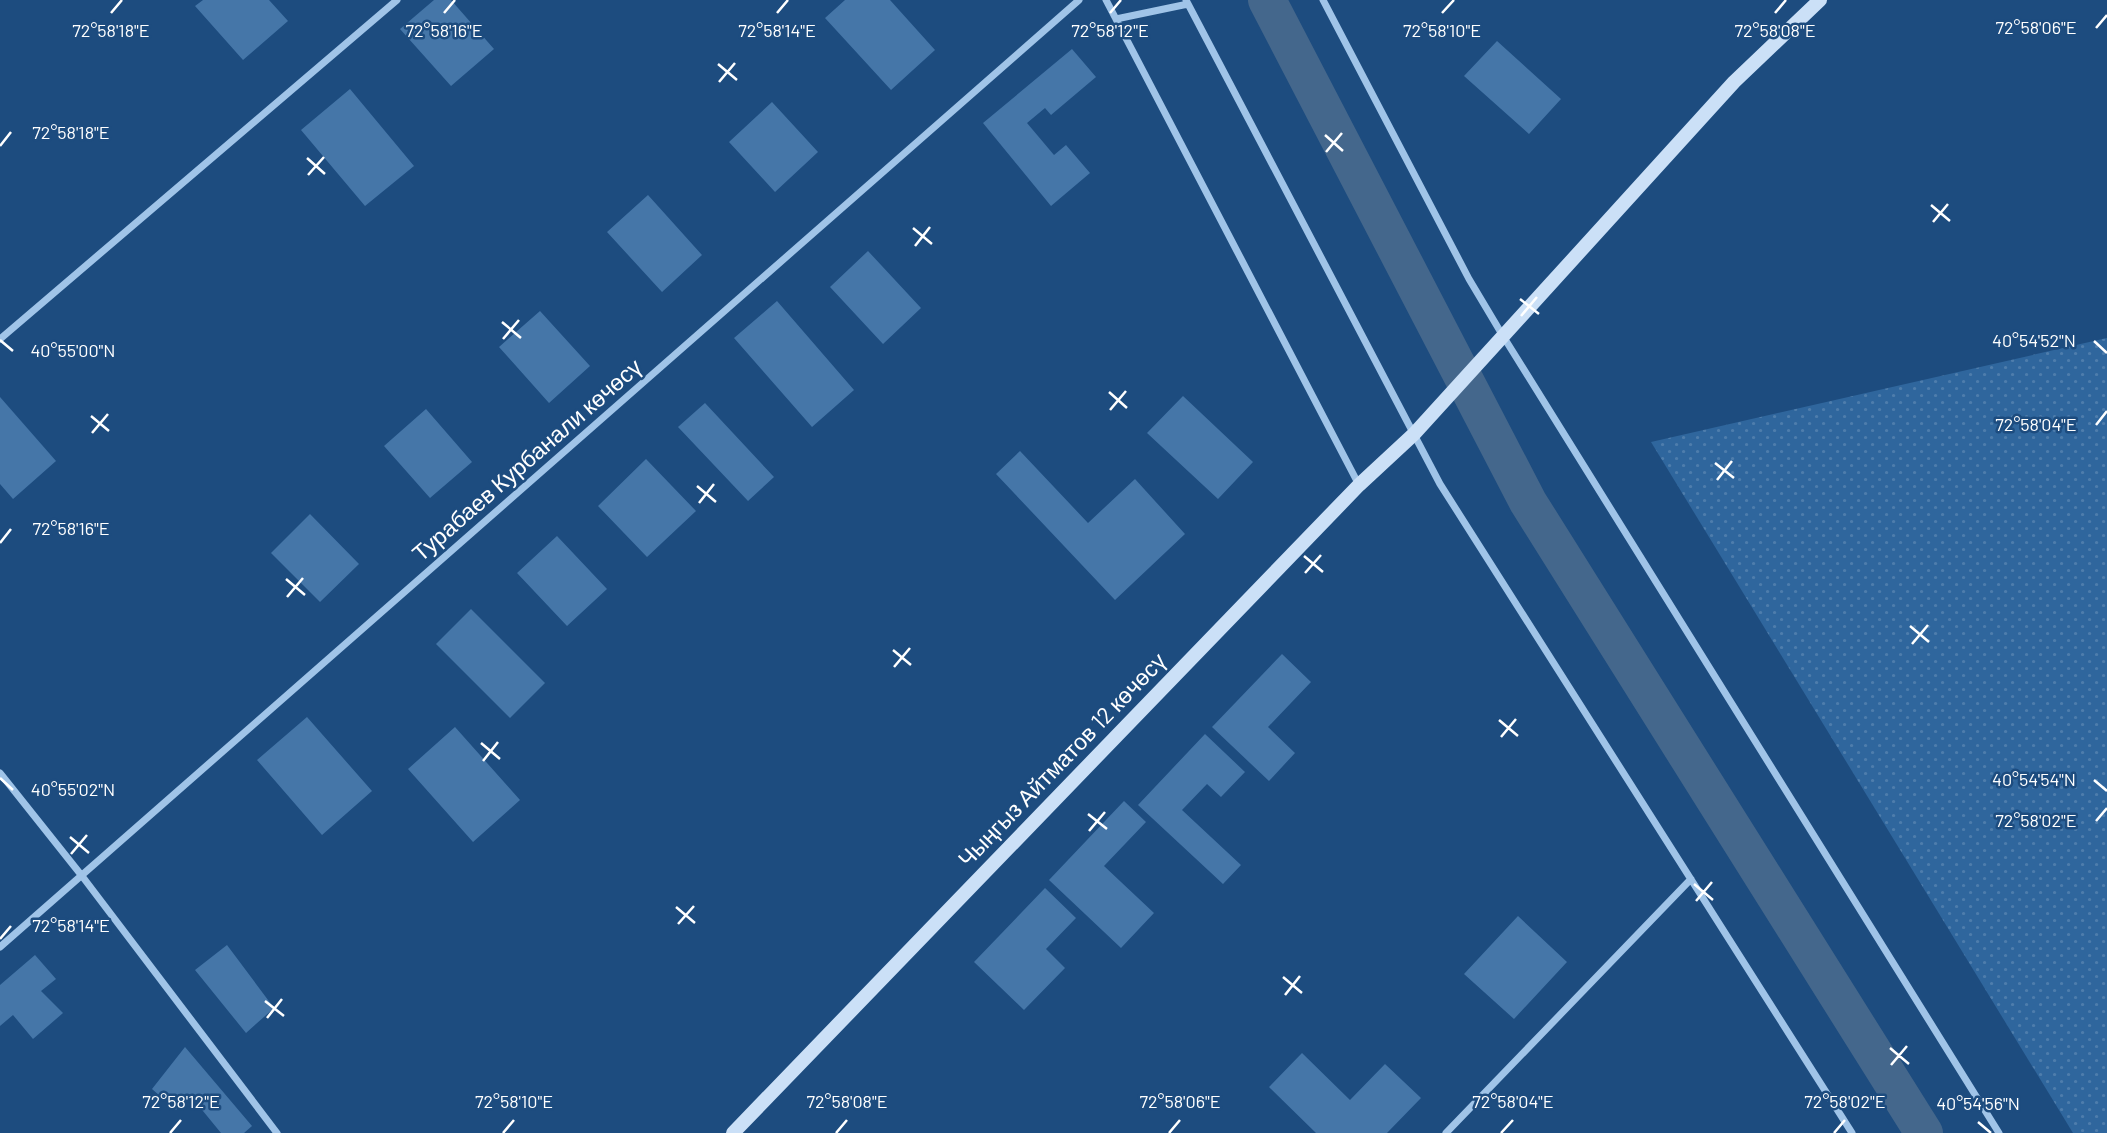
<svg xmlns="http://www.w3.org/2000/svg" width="2107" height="1133" viewBox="0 0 2107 1133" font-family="Barlow,sans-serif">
  <defs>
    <pattern id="grass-dots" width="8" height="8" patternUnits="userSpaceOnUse" patternTransform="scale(1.75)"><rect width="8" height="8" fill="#2f669d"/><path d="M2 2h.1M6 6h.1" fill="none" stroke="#4e7dac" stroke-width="1.8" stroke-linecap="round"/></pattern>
  </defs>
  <rect width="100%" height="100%" fill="#1d4c7f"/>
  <path fill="url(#grass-dots)" d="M 2107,338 L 2107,1133 L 2073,1133 L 1651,442 Z"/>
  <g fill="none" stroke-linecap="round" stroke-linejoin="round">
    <path stroke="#44678c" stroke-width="38" d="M 1267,0 L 1528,502 L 1924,1133"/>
  </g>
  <path fill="#4576a8" d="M 203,0 L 269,0 L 288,21 L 243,60 L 195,6 Z
    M 434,0 L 451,0 L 494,49 L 451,86 L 400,29 Z
    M 845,0 L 890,0 L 935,50 L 891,90 L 825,18 Z
    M 1497,41 L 1561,99 L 1529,134 L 1464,76 Z
    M 1072,49 L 1096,77 L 1051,115 L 1045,108 L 1027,123 L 1054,155 L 1066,145 L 1090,173 L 1051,206 L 983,123 Z
    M 350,89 L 414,166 L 365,206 L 301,130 Z
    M 772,102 L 818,152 L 775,192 L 729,142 Z
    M 648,195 L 702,255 L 662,292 L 607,232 Z
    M 868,251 L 921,308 L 883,344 L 830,287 Z
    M 777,301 L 854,390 L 812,427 L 734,338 Z
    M 540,311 L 590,366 L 549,403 L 499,347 Z
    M 1183,396 L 1253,462 L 1218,499 L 1147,433 Z
    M 0,397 L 56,461 L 13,499 L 0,484 Z
    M 705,403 L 774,477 L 748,501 L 678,427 Z
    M 426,409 L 472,462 L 430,498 L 384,446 Z
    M 1020,451 L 1088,523 L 1135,479 L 1185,534 L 1115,600 L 996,474 Z
    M 646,459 L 696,511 L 647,557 L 598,506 Z
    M 310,514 L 359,564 L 320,602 L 271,553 Z
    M 557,536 L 607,589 L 567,626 L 517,573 Z
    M 471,609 L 545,683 L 510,718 L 436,644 Z
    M 1282,654 L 1311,682 L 1268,727 L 1295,753 L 1269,781 L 1212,727 Z
    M 307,717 L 372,791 L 322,835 L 257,760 Z
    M 455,727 L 520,800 L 473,842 L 408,769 Z
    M 1205,734 L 1245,772 L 1221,797 L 1207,784 L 1182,810 L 1241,865 L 1223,884 L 1138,805 Z
    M 1124,801 L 1146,822 L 1104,866 L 1154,913 L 1121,948 L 1049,880 Z
    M 1045,888 L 1076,918 L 1046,949 L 1065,968 L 1024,1010 L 974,962 Z
    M 1518,916 L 1567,962 L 1514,1019 L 1464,974 Z
    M 227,945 L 274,1008 L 246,1033 L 195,970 Z
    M 35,955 L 56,979 L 41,991 L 63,1013 L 33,1039 L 13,1015 L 0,1026 L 0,985 Z
    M 185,1047 L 252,1126 L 244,1133 L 221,1133 L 189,1094 L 176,1110 L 152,1089 Z
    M 1302,1053 L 1350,1100 L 1385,1064 L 1421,1098 L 1387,1133 L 1316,1133 L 1269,1087 Z"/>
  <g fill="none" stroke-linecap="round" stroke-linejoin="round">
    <path stroke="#a0c4e8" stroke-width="7" d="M 1106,0 L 1359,485
      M 1186,0 L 1440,484 L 1852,1133
      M 1323,0 L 1469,279 L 1503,336 L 1999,1133
      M 1116,19 L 1188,4
      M 0,339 L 397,0
      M 0,773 L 82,876 L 277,1133
      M 0,947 L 1079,0
      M 1446,1133 L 1691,879"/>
    <path stroke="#cbe0f7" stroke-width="14" d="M 733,1133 L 1359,485 L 1414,434 L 1734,82 L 1820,0"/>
  </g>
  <path fill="none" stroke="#fff" stroke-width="2.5" d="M 111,13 L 122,0M 444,13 L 455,0M 777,13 L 788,0M 1110,13 L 1121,0M 1442,13 L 1454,0M 1775,13 L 1786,0M 2096,28 L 2107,15M 718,64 L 737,80M 719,82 L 735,63M 1325,135 L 1343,151M 0,146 L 11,132M 1326,152 L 1342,133M 307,158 L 325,174M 308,175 L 324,157M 1931,205 L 1950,221M 1933,222 L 1948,204M 913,228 L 932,244M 915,246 L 930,227M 1520,299 L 1539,314M 1521,316 L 1537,297M 502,322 L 521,338M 503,339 L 519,320M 0,340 L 13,351M 2094,341 L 2107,353M 1109,392 L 1127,408M 1110,410 L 1126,391M 91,416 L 109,431M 2096,425 L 2107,411M 92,433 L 108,414M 1715,463 L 1734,478M 1717,480 L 1732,461M 697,486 L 716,502M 699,503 L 714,484M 0,543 L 11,529M 1304,556 L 1323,572M 1305,573 L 1321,555M 286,579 L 305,595M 287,597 L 303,578M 1910,626 L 1929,642M 1912,644 L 1928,625M 893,650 L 911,665M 894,667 L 910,648M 1499,720 L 1518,736M 1501,737 L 1516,719M 481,743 L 500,759M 483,761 L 498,742M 0,778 L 13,790M 2094,780 L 2107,791M 1088,814 L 1107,829M 2096,821 L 2107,808M 1089,831 L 1105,812M 70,837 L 89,853M 71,854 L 87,835M 1694,884 L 1713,900M 1696,901 L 1712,882M 676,907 L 695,923M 678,924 L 694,906M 0,939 L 11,926M 1283,977 L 1302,993M 1285,995 L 1300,976M 265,1001 L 284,1016M 267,1018 L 282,999M 1890,1048 L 1909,1064M 1891,1065 L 1907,1046M 1978,1122 L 1991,1133M 170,1133 L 181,1120M 503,1133 L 514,1120M 836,1133 L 847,1120M 1169,1133 L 1180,1120M 1501,1133 L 1513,1120M 1834,1133 L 1845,1120"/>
  <g text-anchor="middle" stroke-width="5" stroke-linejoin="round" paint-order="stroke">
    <g font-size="23" fill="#fff" stroke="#1d4c7f">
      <text transform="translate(527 460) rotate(-41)" y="8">Турабаев Курбанали көчөсү</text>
      <text transform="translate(1062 760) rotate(-46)" y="8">Чыңгыз Айтматов 12 көчөсү</text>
    </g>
  </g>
  <g font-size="18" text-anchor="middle" fill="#fff" stroke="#1d4c7f" stroke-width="5" stroke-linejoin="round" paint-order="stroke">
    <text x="2036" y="34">72°58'06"E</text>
    <text x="111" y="37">72°58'18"E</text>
    <text x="444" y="37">72°58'16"E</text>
    <text x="777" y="37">72°58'14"E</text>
    <text x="1110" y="37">72°58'12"E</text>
    <text x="1442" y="37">72°58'10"E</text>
    <text x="1775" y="37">72°58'08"E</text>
    <text x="71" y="139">72°58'18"E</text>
    <text x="2034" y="347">40°54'52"N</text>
    <text x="73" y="357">40°55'00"N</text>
    <text x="2036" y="431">72°58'04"E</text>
    <text x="71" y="535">72°58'16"E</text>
    <text x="2034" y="786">40°54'54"N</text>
    <text x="73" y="796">40°55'02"N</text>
    <text x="2036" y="827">72°58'02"E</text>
    <text x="71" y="932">72°58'14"E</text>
    <text x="181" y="1108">72°58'12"E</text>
    <text x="514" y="1108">72°58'10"E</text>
    <text x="847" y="1108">72°58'08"E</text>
    <text x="1180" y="1108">72°58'06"E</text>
    <text x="1513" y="1108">72°58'04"E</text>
    <text x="1845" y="1108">72°58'02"E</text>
    <text x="1978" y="1110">40°54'56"N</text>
  </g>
</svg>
